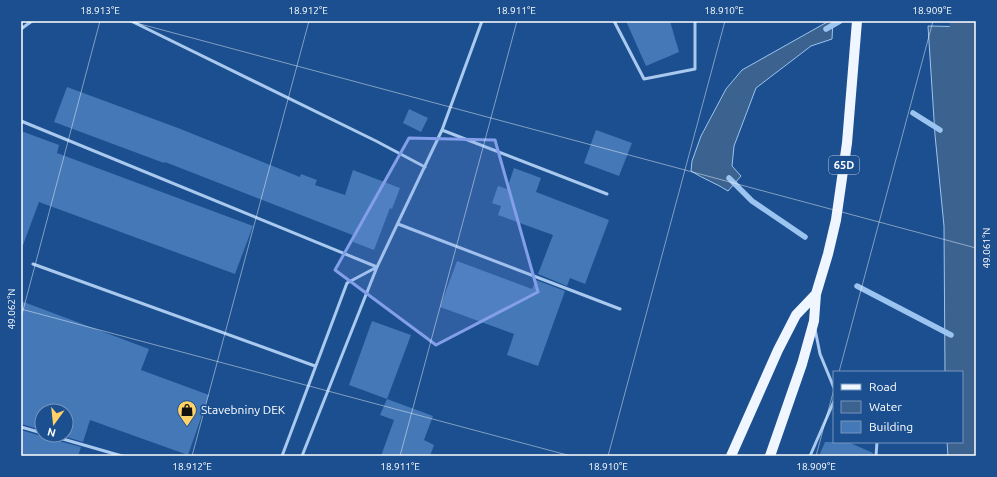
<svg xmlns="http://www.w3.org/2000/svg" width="997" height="477" viewBox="0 0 997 477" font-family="Ubuntu,sans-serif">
  <rect width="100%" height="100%" fill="#1b4f8f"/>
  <path fill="#3c6290" stroke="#9cc4f0" d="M 829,21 L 833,21 L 832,39 L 811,46 L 756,88 L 734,146 L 732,166 L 741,176 L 728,191 C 716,183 703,179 691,171 L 692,161 L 701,136 L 726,89 L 742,70 Z
    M 928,26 L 976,27 L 976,456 L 948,456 L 947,442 L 962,442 L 962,372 L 945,372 L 944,226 L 935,135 Z"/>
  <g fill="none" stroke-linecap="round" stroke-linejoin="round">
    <path stroke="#9cc4f0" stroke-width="5.5" d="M 826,29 L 840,21
      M 913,113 L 940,130
      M 729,178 L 752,201 L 805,237
      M 857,286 L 951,335"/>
    <path stroke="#3c6290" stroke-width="33" d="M 966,21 L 967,73"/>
  </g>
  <path fill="#4478b7" d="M 626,21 L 670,21 L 679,52 L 646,66 Z
    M 67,87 L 178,128 L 300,177 L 301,174 L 317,180 L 315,185 L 345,195 L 353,170 L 400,188 L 392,209 L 390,208 L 374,250 L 353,242 L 355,236 L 165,162 L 164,163 L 54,122 Z
    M 409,109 L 428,118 L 421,132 L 403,123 Z
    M 596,130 L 632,143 L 619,176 L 584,163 Z
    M 21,131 L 59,145 L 57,153 L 253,226 L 235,274 L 39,202 L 23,245 L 21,245 Z
    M 514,168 L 541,178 L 536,192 L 609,220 L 585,284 L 570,278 L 567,286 L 538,274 L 553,235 L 498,215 L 501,206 L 492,203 L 498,186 L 507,189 Z
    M 457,261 L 532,289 L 536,280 L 565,291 L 538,366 L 507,355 L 514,334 L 440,307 Z
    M 21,301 L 149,349 L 141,370 L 209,395 L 188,455 L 90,420 L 83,442 L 60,435 L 66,435 L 66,411 L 42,411 L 42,430 L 21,424 Z
    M 372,321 L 411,335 L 387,399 L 349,385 Z
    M 387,399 L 433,416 L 424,440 L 434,445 L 430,456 L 381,456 L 394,420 L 380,415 Z
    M 21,430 L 41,436 L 46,435 L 48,438 L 81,447 L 78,456 L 21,456 Z
    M 825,442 L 848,442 L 873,453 L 873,456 L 819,456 Z"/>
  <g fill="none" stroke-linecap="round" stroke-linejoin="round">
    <path stroke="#a9c9ee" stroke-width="3" d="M 131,21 L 376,141 L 425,167
      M 614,21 L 644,79 L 695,69 L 695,21
      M 21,29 L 32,21
      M 21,121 L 377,267 L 302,456
      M 442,130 L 607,194
      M 398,224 L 620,309
      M 33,264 L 315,366
      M 815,329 L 820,354 L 834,388
      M 21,427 L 42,433
      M 49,435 L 122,456
      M 282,456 L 347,283 L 377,267 L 442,130 L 482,21
      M 810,456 L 834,401
      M 876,456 L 877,442"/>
    <path stroke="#f0f6ff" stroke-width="10" d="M 731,456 L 778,350 L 796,315 L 816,294
      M 770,456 L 802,364 L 814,321 L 816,294 L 828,254 L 836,220 L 847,143 L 857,21"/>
  </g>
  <path fill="#839eea" fill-opacity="0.2" stroke="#839eea" stroke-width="3" stroke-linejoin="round" d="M 409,138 L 495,140 L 538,292 L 436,345 L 335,270 Z"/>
  <path fill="none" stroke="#fff" stroke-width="1" stroke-opacity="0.45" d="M 129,21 L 976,248M 21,309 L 571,456M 21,318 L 100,21M 839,372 L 933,21M 192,456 L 309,21M 400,456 L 517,21M 608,456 L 725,21M 816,456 L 834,389"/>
  <defs>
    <g id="shop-pin" transform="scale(1)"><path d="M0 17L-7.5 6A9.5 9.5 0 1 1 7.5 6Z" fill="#ffd166" stroke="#1b4f8f"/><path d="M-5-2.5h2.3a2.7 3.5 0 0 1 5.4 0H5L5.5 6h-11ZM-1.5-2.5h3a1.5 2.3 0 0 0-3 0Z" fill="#111"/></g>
  </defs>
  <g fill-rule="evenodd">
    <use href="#shop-pin" x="187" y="410"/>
  </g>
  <g text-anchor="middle" stroke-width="3.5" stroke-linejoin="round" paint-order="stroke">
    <rect fill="#1b4f8f" stroke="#bbcadd" stroke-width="1" x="829" y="156" width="30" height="18" rx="3"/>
    <g font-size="11" font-weight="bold" fill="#fff">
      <text x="844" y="169">65D</text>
    </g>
    <g font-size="12" fill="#fff" stroke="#1b4f8f" text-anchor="start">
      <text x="201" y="414">Stavebniny DEK</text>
    </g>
  </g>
  <rect width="997" height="477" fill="none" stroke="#1b4f8f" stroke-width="44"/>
  <rect x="833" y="371" width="130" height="72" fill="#1b4f8f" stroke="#7695bc"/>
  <rect x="841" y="384" width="20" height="6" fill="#f0f6ff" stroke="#7695bc"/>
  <text x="869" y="391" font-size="12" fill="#ffffff">Road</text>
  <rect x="841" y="401" width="20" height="12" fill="#3c6290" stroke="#7695bc"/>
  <text x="869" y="411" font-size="12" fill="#ffffff">Water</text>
  <rect x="841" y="421" width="20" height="12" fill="#4478b7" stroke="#7695bc"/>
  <text x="869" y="431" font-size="12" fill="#ffffff">Building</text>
  <g transform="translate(54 423) rotate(195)"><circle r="19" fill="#1b4f8f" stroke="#7695bc"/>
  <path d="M0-3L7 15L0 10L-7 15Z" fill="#ffd166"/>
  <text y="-6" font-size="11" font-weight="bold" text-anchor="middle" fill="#ffffff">N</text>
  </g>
  <rect x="22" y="22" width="953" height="433" fill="none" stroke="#fff" stroke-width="1.5"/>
  <g font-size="10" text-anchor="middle" fill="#fff">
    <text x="100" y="14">18.913°E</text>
    <text x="308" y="14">18.912°E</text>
    <text x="516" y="14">18.911°E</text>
    <text x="724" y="14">18.910°E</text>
    <text x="932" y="14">18.909°E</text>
    <text transform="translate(986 248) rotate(-90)" y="4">49.061°N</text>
    <text transform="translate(11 309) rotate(-90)" y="4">49.062°N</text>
    <text x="192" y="470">18.912°E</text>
    <text x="400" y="470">18.911°E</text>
    <text x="608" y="470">18.910°E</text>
    <text x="816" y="470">18.909°E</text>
  </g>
</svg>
